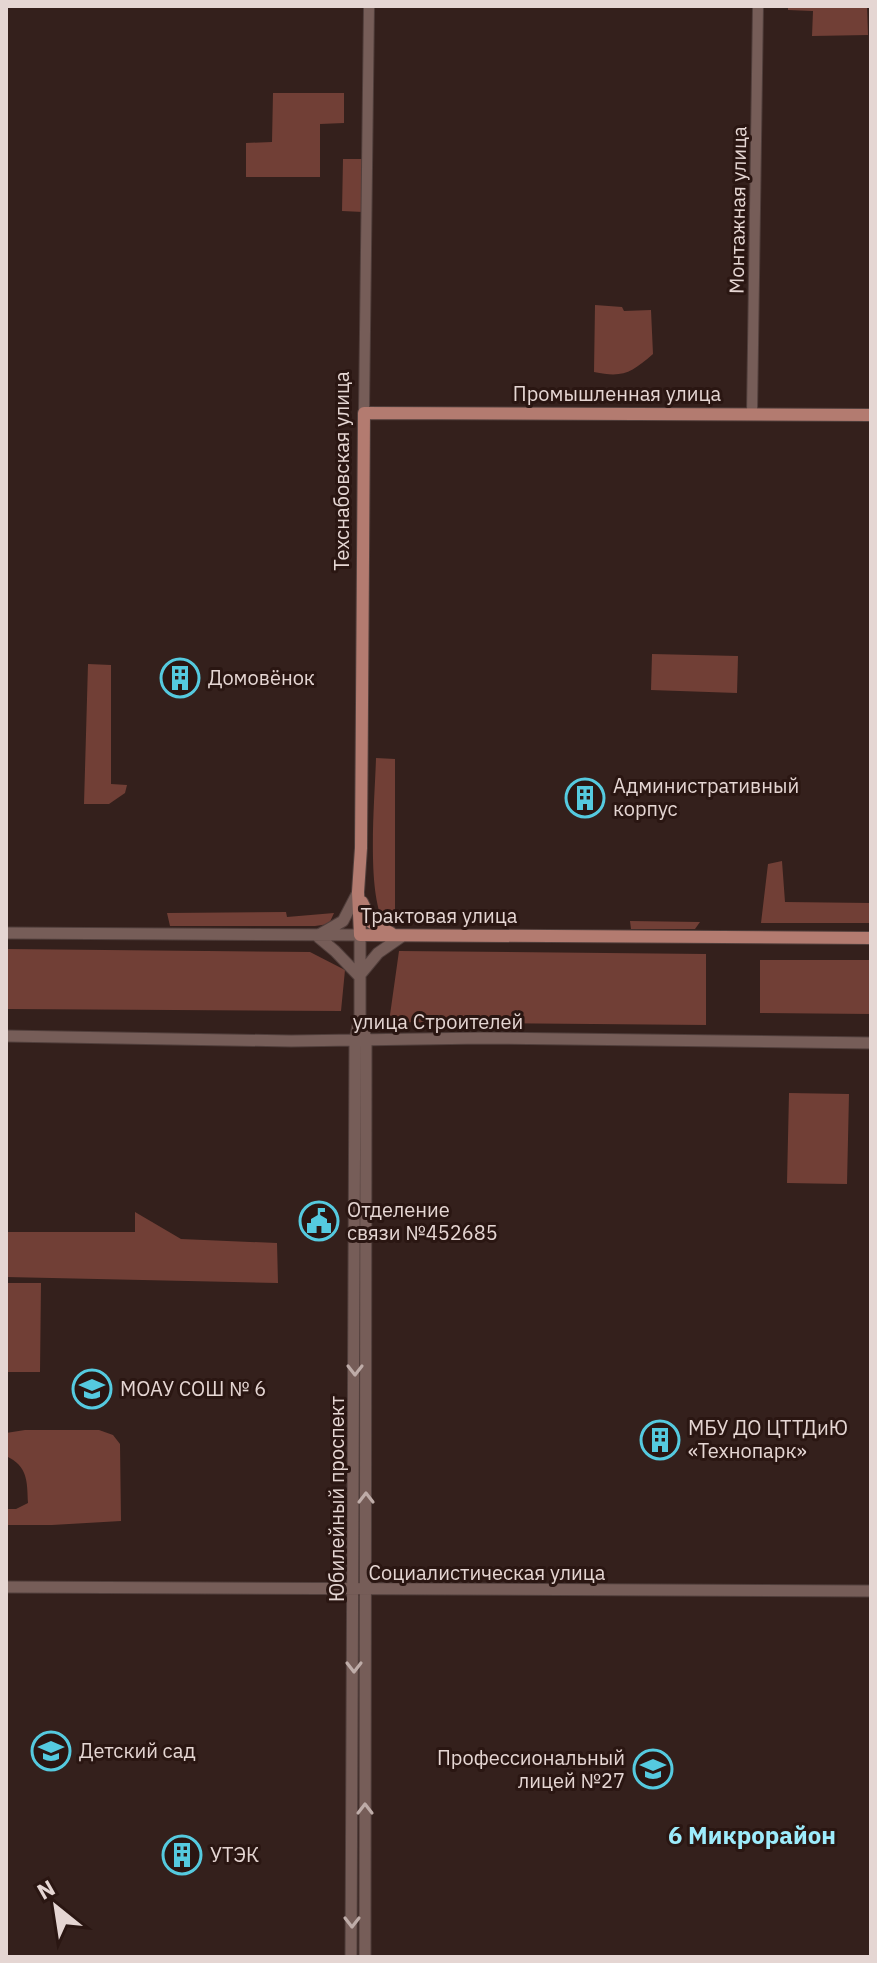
<svg xmlns="http://www.w3.org/2000/svg" width="877" height="1963" viewBox="0 0 877 1963" font-family="'IBM Plex Sans',sans-serif">
  <rect width="100%" height="100%" fill="#34201c"/>
  <path fill="#713f36" d="M 788,6 L 867,6 L 868,35 L 812,36 L 813,11 L 788,10 Z
    M 273,93 L 344,93 L 344,123 L 320,124 L 320,177 L 246,177 L 246,143 L 272,142 Z
    M 343,159 L 364,159 L 363,212 L 342,211 Z
    M 595,305 L 622,307 L 624,311 L 651,310 L 653,354 C 631,373 623,378 594,372 Z
    M 652,654 L 738,656 L 737,693 L 651,690 Z
    M 88,664 L 111,665 L 111,784 L 127,785 L 125,793 L 109,804 L 84,804 Z
    M 376,758 L 395,759 L 395,923 L 384,923 C 366,891 375,797 376,758 Z
    M 782,861 L 785,902 L 871,903 L 871,923 L 761,923 L 768,864 Z
    M 286,912 L 287,917 L 334,913 L 329,924 L 315,926 L 170,926 L 167,913 Z
    M 630,921 L 700,922 L 695,929 L 631,929 Z
    M 6,949 L 310,952 L 345,970 L 341,1011 L 6,1009 Z
    M 399,951 L 706,954 L 706,1025 L 389,1022 Z
    M 760,960 L 871,960 L 871,1014 L 760,1013 Z
    M 789,1093 L 849,1094 L 847,1184 L 787,1183 Z
    M 135,1212 L 181,1239 L 277,1243 L 278,1283 L 6,1277 L 6,1232 L 135,1232 Z
    M 6,1283 L 41,1283 L 40,1372 L 6,1372 Z
    M 25,1430 L 99,1430 L 113,1435 L 120,1444 L 121,1521 L 52,1525 L 6,1525 L 6,1509 L 16,1509 L 28,1503 C 27,1481 28,1466 6,1456 L 6,1433 Z"/>
  <g fill="none" stroke-linecap="round" stroke-linejoin="round">
    <g stroke="#503e3b" stroke-width="12">
      <path id="tertiary" d="M 364,413 L 369,6
        M 752,414 L 758,6"/>
    </g>
    <g stroke="#503e3b" stroke-width="13">
      <path id="secondary" d="M 357,894 L 343,921 L 317,936 L 335,951 L 359,976
        M 6,933 L 360,935 L 360,1017 L 355,1040 L 351,1957
        M 359,976 L 378,953 L 401,937
        M 361,1021 L 366,1039 L 365,1957
        M 6,1036 L 291,1041 L 483,1038 L 871,1043
        M 6,1587 L 871,1591"/>
    </g>
    <g stroke="#503e3b" stroke-width="14">
      <path id="primary" d="M 871,415 L 364,413 L 361,848 L 358,892 L 360,935 L 871,938
        M 362,902 L 372,923 L 391,933"/>
    </g>
    <use href="#tertiary" stroke="#765d58" stroke-width="10"/>
    <use href="#secondary" stroke="#765d58" stroke-width="11"/>
    <use href="#primary" stroke="#b37b70" stroke-width="12"/>
  </g>
  <defs><path id="oneway-chevron" d="M-2-3.5L2.5 0L-2 3.5" fill="none" stroke-width="1.6" stroke-linecap="round" stroke-linejoin="round" transform="scale(2)"/></defs>
  <g stroke="#beaca8">
    <use href="#oneway-chevron" transform="translate(355 1370) rotate(90)"/>
    <use href="#oneway-chevron" transform="translate(366 1498) rotate(-90)"/>
    <use href="#oneway-chevron" transform="translate(354 1667) rotate(90)"/>
    <use href="#oneway-chevron" transform="translate(365 1809) rotate(-90)"/>
    <use href="#oneway-chevron" transform="translate(352 1922) rotate(90)"/>
  </g>
  <defs>
    <g id="building-ring" transform="scale(2)"><circle r="9.5" fill="#2a1612" stroke="#55cadf" stroke-width="1.5"/><path d="M-4-6H4V6H1V3H-1V6H-4ZM-2.5-4.3h1.7v1.8h-1.7ZM.8-4.3h1.7v1.8H.8ZM-2.5-1h1.7V.8h-1.7ZM.8-1h1.7V.8H.8Z" fill="#55cadf"/></g>
    <g id="civic-ring" transform="scale(2)"><circle r="9.5" fill="#2a1612" stroke="#55cadf" stroke-width="1.5"/><path d="M-.6-6.5H3V-4.5H.6V-3L4-1V1h2V6H-6V1h2V-1L-.6-3ZM-1.2 2.5V6h2.4V2.5Z" fill="#55cadf"/></g>
    <g id="school-ring" transform="scale(2)"><circle r="9.5" fill="#2a1612" stroke="#55cadf" stroke-width="1.5"/><path d="M0-5L7-2L0 1L-7-2ZM-4 1L0 2.5L4 1V4Q0 6-4 4Z" fill="#55cadf"/></g>
    <g id="university-ring" transform="scale(2)"><circle r="9.5" fill="#2a1612" stroke="#55cadf" stroke-width="1.5"/><path d="M0-5L7-2L0 1L-7-2ZM-4 1L0 2.5L4 1V4Q0 6-4 4Z" fill="#55cadf"/></g>
  </defs>
  <g fill-rule="evenodd">
    <use href="#building-ring" x="180" y="678"/>
    <use href="#building-ring" x="585" y="798"/>
    <use href="#civic-ring" x="319" y="1221"/>
    <use href="#school-ring" x="92" y="1389"/>
    <use href="#building-ring" x="660" y="1440"/>
    <use href="#school-ring" x="51" y="1751"/>
    <use href="#university-ring" x="653" y="1769"/>
    <use href="#building-ring" x="182" y="1855"/>
  </g>
  <g text-anchor="middle" stroke-width="6" stroke-linejoin="round" paint-order="stroke">
    <g font-size="20" fill="#e5d6d3" stroke="#2a1612">
      <text transform="translate(738 210) rotate(-89)" y="7">Монтажная улица</text>
      <text x="617" y="401">Промышленная улица</text>
      <text transform="translate(342 471) rotate(-90)" y="7">Техснабовская улица</text>
      <text x="439" y="923">Трактовая улица</text>
      <text x="438" y="1029">улица Строителей</text>
      <text transform="translate(337 1499) rotate(-90)" y="7">Юбилейный проспект</text>
      <text x="487" y="1580">Социалистическая улица</text>
    </g>
    <g font-size="20" fill="#e5d6d3" stroke="#2a1612" text-anchor="start">
      <text x="208" y="685">Домовёнок</text>
      <text x="613" y="793">Административный<tspan x="613" dy="23">корпус</tspan></text>
      <text x="347" y="1217">Отделение<tspan x="347" dy="23">связи №452685</tspan></text>
      <text x="120" y="1396">МОАУ СОШ № 6</text>
      <text x="688" y="1435">МБУ ДО ЦТТДиЮ<tspan x="688" dy="23">«Технопарк»</tspan></text>
      <text x="79" y="1758">Детский сад</text>
      <text x="625" y="1765" text-anchor="end">Профессиональный<tspan x="625" dy="23">лицей №27</tspan></text>
      <text x="210" y="1862">УТЭК</text>
    </g>
    <g font-size="24" font-weight="bold" fill="#9decfc" stroke="#2a1612">
      <text x="752" y="1844">6 Микрорайон</text>
    </g>
  </g>
  <rect width="877" height="1963" fill="none" stroke="#e5d6d3" stroke-width="16"/>
  <g transform="translate(56 1907) rotate(330)" stroke="#2a1612" stroke-width="6" paint-order="stroke">
  <path d="M0-6L14 30L0 20L-14 30Z" fill="#e5d6d3"/>
  <text y="-12" font-size="22" font-weight="bold" text-anchor="middle" fill="#e5d6d3">N</text>
  </g>
</svg>
